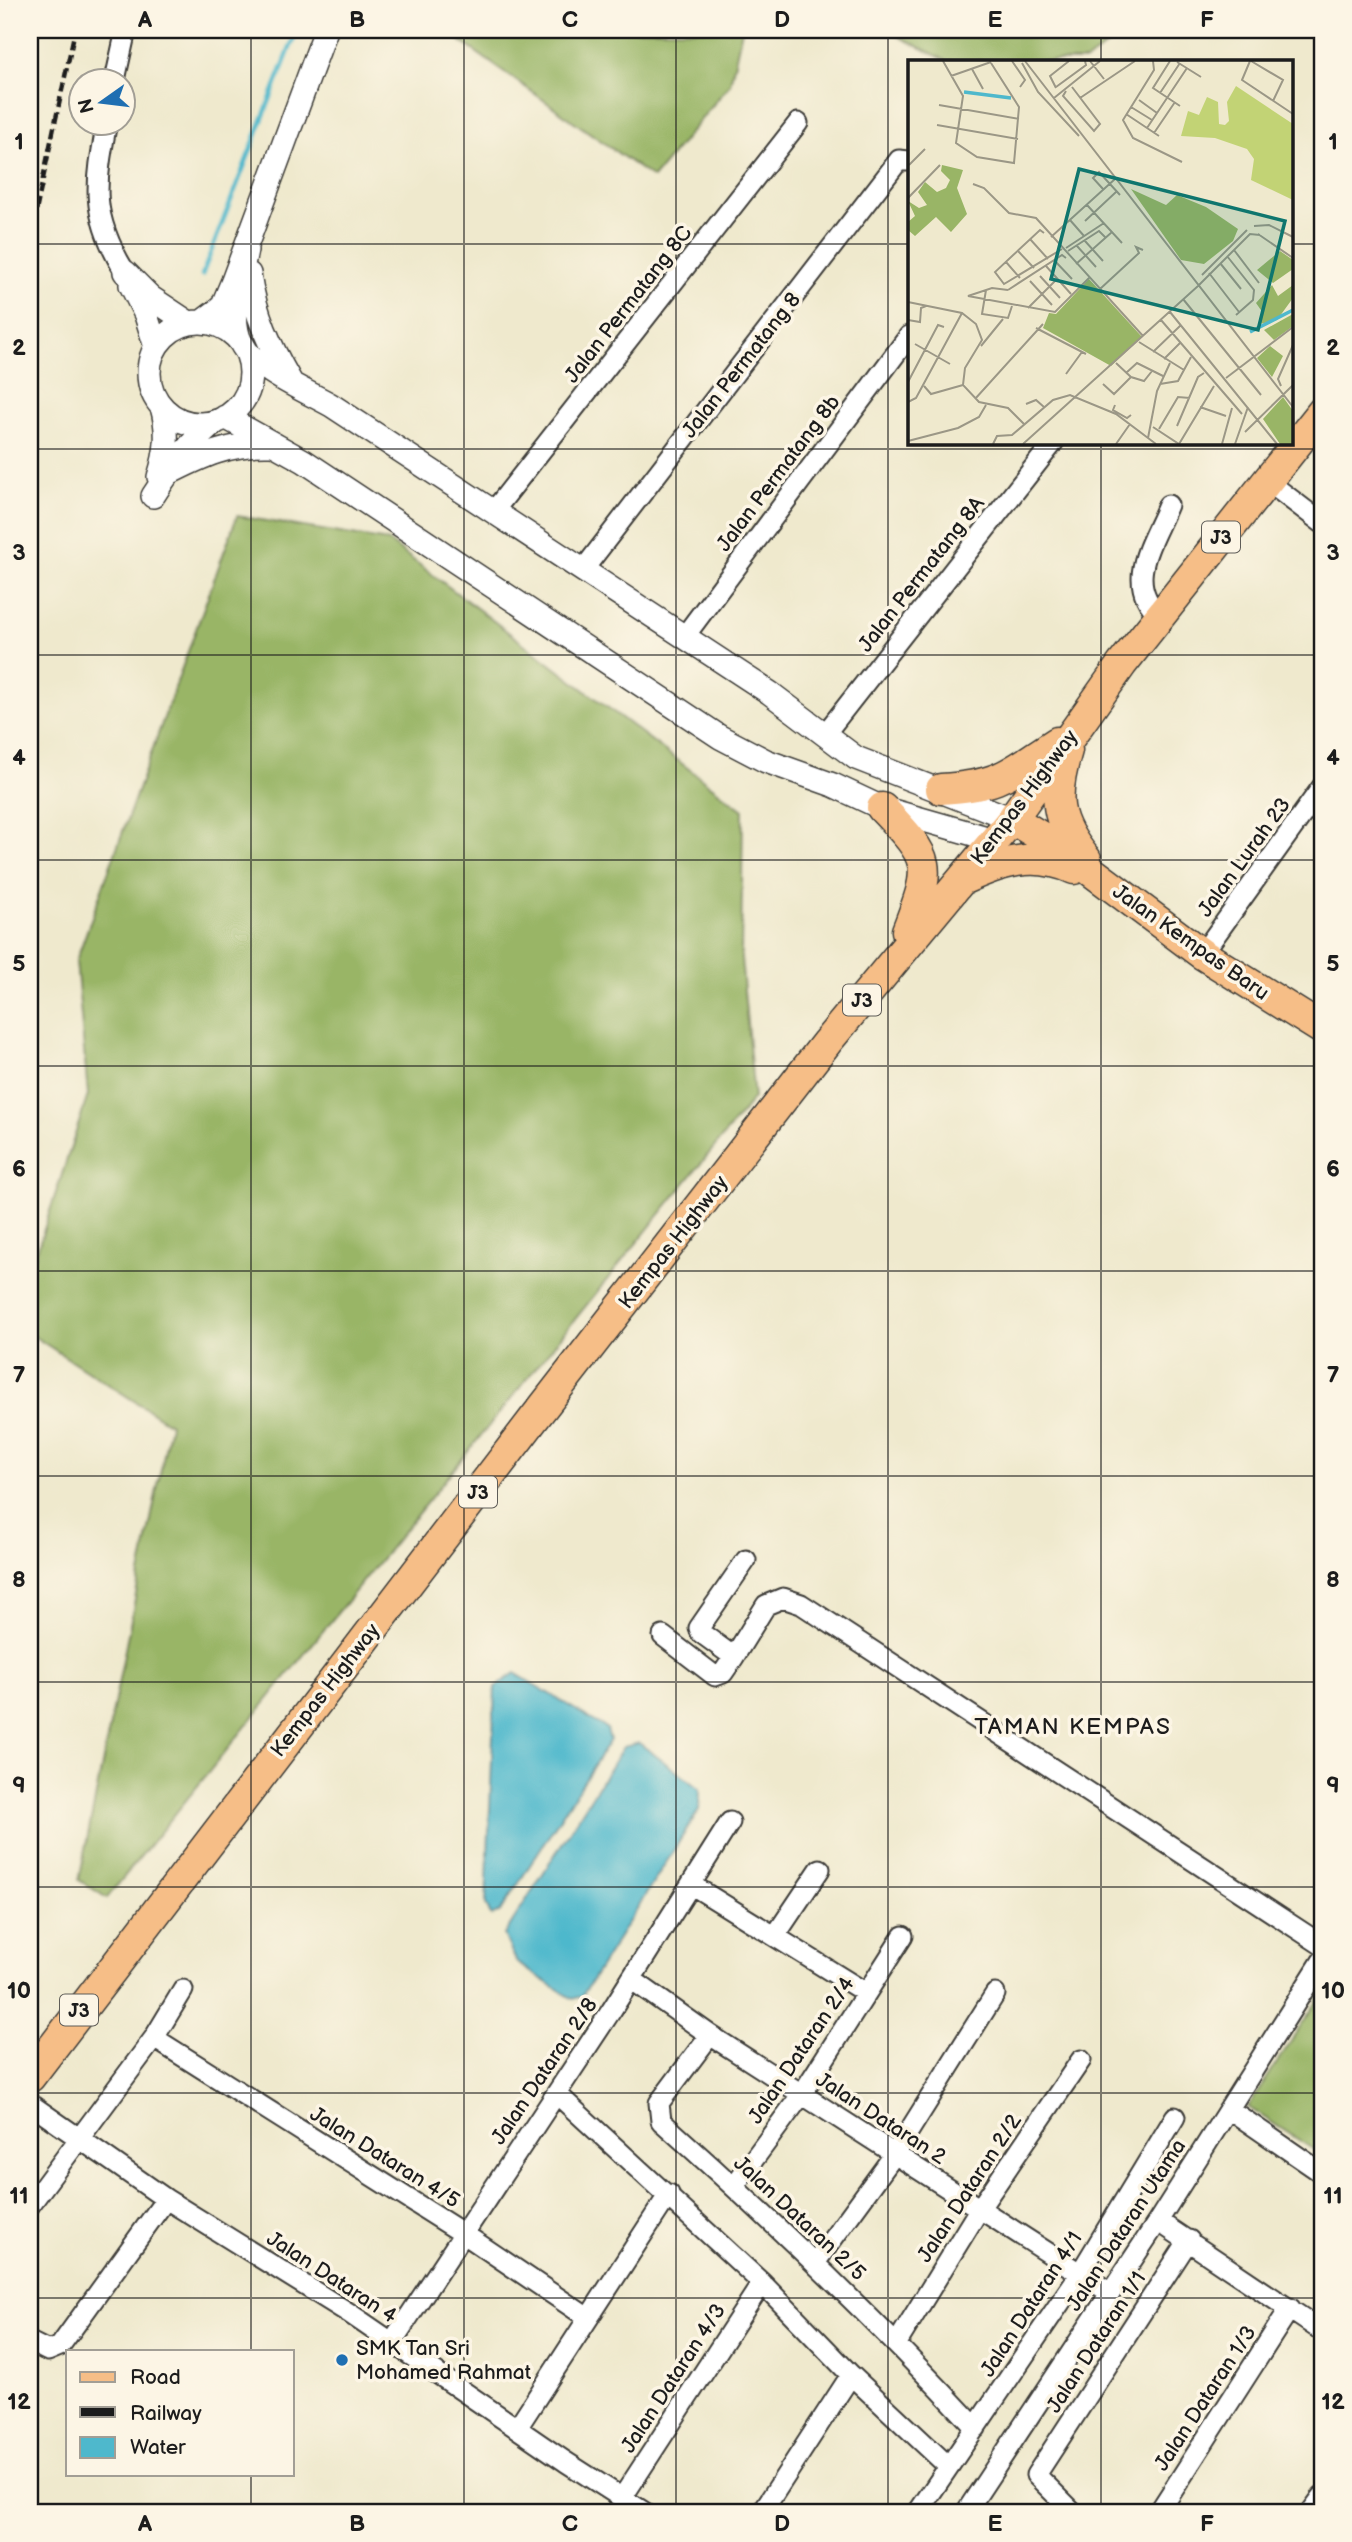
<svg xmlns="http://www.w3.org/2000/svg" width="1352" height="2542" viewBox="0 0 1352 2542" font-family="'Balsamiq Sans',sans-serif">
  <rect width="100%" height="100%" fill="#fcf5e5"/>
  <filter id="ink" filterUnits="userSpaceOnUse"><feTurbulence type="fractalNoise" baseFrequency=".0143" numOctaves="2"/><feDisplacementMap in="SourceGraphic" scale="14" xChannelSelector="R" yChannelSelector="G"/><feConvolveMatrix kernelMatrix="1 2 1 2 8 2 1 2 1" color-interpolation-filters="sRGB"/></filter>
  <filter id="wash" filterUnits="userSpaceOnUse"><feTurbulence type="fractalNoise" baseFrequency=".00686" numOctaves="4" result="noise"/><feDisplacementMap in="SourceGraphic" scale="28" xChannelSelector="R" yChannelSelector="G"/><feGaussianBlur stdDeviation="1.57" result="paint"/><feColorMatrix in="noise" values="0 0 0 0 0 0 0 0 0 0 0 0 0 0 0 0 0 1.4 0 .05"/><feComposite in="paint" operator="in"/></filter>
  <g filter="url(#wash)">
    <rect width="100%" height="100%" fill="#efe9cd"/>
    <path fill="#99b566" stroke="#5a6841" stroke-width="2" d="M 445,30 L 742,30 L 730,84 L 653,178 Z
      M 886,30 L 1127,30 L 1086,61 L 947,61 Z
      M 237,516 L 388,541 L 743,810 L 741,958 L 754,1098 L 107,1898 L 79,1880 L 170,1424 L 30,1334 L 30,1272 L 88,1095 L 76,961 Z
      M 1322,1994 L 1322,2155 L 1248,2107 Z"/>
    <path fill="#4eb8cc" stroke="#356a74" stroke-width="2" d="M 515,1673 L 607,1729 L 610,1740 L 500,1912 L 491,1916 L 486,1904 L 495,1687 Z
      M 639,1743 L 700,1789 L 699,1810 L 582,1996 L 573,1999 L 517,1963 L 504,1935 L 623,1747 Z"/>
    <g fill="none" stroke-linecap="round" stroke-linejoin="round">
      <path stroke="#4eb8cc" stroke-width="4.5" d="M 202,275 L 297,30"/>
    </g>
  </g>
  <g filter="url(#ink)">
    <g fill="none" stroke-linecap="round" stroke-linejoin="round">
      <g stroke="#3c3b37" stroke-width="23">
        <path id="minor" d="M 115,80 L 126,30
          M 107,122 C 95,186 90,214 125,272
          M 1266,480 L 1322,523
          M 493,512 L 798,123
          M 583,570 L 899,160 L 909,161
          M 1160,616 C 1123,582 1152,544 1168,505
          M 684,637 L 909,336
          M 825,734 L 1053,443
          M 1202,954 L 1322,787
          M 746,1560 L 699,1628 L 701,1633 L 734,1657 L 766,1605 L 783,1598 L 801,1604 L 1322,1945
          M 663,1636 L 715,1676 L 723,1673 L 734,1657
          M 692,1885 L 866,1993
          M 775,1936 L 820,1869
          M 631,1979 L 710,2035 L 1109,2292
          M 710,2035 L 659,2103 L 661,2121 C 771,2219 876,2320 976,2428
          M 154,2038 L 464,2234 L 588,2318
          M 557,2094 L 762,2283 L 851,2375 L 948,2466
          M 30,2104 L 166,2199 L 349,2313 L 566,2462 L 644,2512
          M 1229,2109 L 1322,2173
          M 734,2186 L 802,2094 L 903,1936
          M 30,2205 L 154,2038 L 183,1990
          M 1158,2221 L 1322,2331
          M 815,2263 L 894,2155 L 995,1994
          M 30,2342 L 48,2351 L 60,2346 L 166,2199
          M 392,2342 L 611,2011 L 730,1822
          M 897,2343 L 980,2208 L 1081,2060
          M 517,2428 L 669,2194
          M 622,2498 L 762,2283
          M 762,2512 L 851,2375
          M 918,2512 L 1079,2275 L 1175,2117
          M 966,2512 L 1158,2221 L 1322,1961
          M 1073,2512 L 1036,2475 L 1189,2240
          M 1159,2512 L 1290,2308
          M 1311,2512 L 1322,2497"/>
      </g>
      <g stroke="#3c3b37" stroke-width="26">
        <path id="tertiary" d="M 246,250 C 241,277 228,317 241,343 C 253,368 306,391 331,405 L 770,693 L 856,758 L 1012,819
          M 125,272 L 150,297 L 189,323
          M 249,274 C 255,315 270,346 290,381
          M 131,285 L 146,315 L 156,347
          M 202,322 L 222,307 L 233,281 L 326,30
          M149 373a51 51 0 1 1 102 0a51 51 0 1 1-102 0Z
          M 225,417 L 304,461 L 720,737 L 766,761 L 833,785 L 882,808 L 994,840
          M 167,474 C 202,456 230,443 269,444
          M 159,477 C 167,451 169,432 162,407
          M 153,496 C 171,468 189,442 217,421"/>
      </g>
      <g stroke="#3c3b37" stroke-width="33">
        <path id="primary" d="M 1067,750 C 1053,798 1054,820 1086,859
          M 941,789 C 1002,785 1008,774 1057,742
          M 882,808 C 932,860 933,864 907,931
          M 1012,819 L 1063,850 L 1202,954 L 1322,1029
          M 962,880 C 1001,862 1033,851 1074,869
          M 30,2077 L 533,1420 L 827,1042 L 1012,819 L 1122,664 L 1322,412"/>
      </g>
      <use href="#minor" stroke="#fff" stroke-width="19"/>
      <use href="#tertiary" stroke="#fff" stroke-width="23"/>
      <use href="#primary" stroke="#f6be87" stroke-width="30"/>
      <path stroke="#1c1c1c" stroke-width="4.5" stroke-dasharray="10 5" stroke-linecap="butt" d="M 30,239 L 75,30"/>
    </g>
  </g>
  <path fill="none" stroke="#1c1c1c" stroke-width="2" stroke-opacity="0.55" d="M 251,30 L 251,2351M 464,30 L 464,2512M 676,30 L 676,2512M 888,30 L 888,2512M 1101,30 L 1101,61M 30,244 L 909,244M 1291,244 L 1322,244M 1101,443 L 1101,2512M 30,449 L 1322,449M 30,655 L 1322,655M 30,860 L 1322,860M 30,1066 L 1322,1066M 30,1271 L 1322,1271M 30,1476 L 1322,1476M 30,1682 L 1322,1682M 30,1887 L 1322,1887M 30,2093 L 1322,2093M 30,2298 L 1322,2298M 251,2474 L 251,2512"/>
  <circle fill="#1f6fb2" stroke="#fcf5e5" stroke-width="2.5" cx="342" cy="2360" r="7"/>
  <g text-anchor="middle" stroke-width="7" stroke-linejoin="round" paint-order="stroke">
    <g fill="#fcf5e5" stroke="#5f5d58" stroke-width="2">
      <rect x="1202" y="521.5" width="38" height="31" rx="5"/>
      <rect x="843" y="984.5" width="38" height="31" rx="5"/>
      <rect x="459" y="1476.5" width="38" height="31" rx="5"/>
      <rect x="60" y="1994.5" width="38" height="31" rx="5"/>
    </g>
    <g font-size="19" font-weight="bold" fill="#1c1c1c">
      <text x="1221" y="544">J3</text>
      <text x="862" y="1007">J3</text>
      <text x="478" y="1499">J3</text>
      <text x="79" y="2017">J3</text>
    </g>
    <g font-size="21" fill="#1c1c1c" stroke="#fcf5e5">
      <text transform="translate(628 304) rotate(-52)" y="7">Jalan Permatang 8C</text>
      <text transform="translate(741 365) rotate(-52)" y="7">Jalan Permatang 8</text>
      <text transform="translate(778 473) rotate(-53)" y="7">Jalan Permatang 8b</text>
      <text transform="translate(921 574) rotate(-52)" y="7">Jalan Permatang 8A</text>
      <text transform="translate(1024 797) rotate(-53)" y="7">Kempas Highway</text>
      <text transform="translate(1244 857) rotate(-54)" y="7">Jalan Lurah 23</text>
      <text transform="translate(1191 942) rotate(35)" y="7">Jalan Kempas Baru</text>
      <text transform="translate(673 1242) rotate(-52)" y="7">Kempas Highway</text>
      <text transform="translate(325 1690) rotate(-52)" y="7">Kempas Highway</text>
      <text transform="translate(801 2050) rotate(-56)" y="7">Jalan Dataran 2/4</text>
      <text transform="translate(544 2071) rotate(-56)" y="7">Jalan Dataran 2/8</text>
      <text transform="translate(881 2118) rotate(33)" y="7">Jalan Dataran 2</text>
      <text transform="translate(385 2157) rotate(32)" y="7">Jalan Dataran 4/5</text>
      <text transform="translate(969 2188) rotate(-57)" y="7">Jalan Dataran 2/2</text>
      <text transform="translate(800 2218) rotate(43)" y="7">Jalan Dataran 2/5</text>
      <text transform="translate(1126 2225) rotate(-57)" y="7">Jalan Dataran Utama</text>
      <text transform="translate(332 2277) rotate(33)" y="7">Jalan Dataran 4</text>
      <text transform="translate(1031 2304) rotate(-57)" y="7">Jalan Dataran 4/1</text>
      <text transform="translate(1096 2342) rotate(-57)" y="7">Jalan Dataran 1/1</text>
      <text transform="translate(673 2378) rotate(-57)" y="7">Jalan Dataran 4/3</text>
      <text transform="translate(1205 2398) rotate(-57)" y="7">Jalan Dataran 1/3</text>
    </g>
    <g font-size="21" fill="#1c1c1c" stroke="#fcf5e5" text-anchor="start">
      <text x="356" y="2355">SMK Tan Sri<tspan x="356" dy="24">Mohamed Rahmat</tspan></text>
    </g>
    <g font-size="23" letter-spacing="2" fill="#1c1c1c" stroke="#fcf5e5">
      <text x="1073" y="1734">TAMAN KEMPAS</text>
    </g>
  </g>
  <g transform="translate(908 60)">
    <rect width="385" height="385" fill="#efe9cd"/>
    <path d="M 328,26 L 385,64 L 385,140 L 343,120 L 346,99 L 339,89 L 307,78 L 273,76 L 280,51 L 291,55 L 299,37 L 310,42 L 311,64 L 317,65 L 321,61 L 319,42 Z" fill="#c2d375"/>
    <path d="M 34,105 L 55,110 L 49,128 L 59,154 L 43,172 L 28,157 L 7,176 L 0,170 L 0,162 L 7,156 L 0,141 L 11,148 L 19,145 L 10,132 L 17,122 L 29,132 L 38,128 L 42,120 L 33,111 ZM 223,129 L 258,145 L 269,135 L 298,147 L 330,169 L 325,181 L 296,204 L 273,200 ZM 372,191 L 385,200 L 385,209 L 365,223 L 349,210 ZM 181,219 L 234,277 L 203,306 L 135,268 L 141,253 L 148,254 ZM 364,225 L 370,236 L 385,225 L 385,238 L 369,260 L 352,264 L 355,253 L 348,243 ZM 385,254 L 385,266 L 366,280 L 356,270 ZM 362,286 L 375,296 L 364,317 L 349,298 ZM 375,337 L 385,351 L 385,384 L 372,384 L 355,359 Z" fill="#99b566"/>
    <path fill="none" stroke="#4eb8cc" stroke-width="3.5" d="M 56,32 L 103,38M 342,272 L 385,250"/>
    <path fill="none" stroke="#9b9786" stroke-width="2" d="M 35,1 L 55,36 L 48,83 L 69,97 L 106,103 L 111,47 L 83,3M 104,1 L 117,20 L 112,27M 117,1 L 385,347M 182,1 L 196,19M 245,1 L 246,10 L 215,60 L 225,78 L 274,102M 262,1 L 245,28 L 272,46M 342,1 L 334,20 L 385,54M 343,1 L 375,20 L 365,41M 269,2 L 293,17M 114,3 L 130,32 L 171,76M 64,9 L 75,29M 43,16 L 83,2M 148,27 L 178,5 L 177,1M 148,28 L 142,16 L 161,1M 158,31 L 155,36 L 186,71 L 192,64 L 164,27M 252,33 L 272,3M 146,38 L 192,1M 172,38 L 227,1M 231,40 L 249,53M 31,45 L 111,59M 223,47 L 244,60M 218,54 L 251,76M 29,65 L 110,79M 239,68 L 279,8M 246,73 L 267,42M 1,105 L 17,89M 65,124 L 76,128 L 101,153 L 128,158 L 235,276M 195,129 L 185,118 L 191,112 L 212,135M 0,138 L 32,105M 179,145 L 214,183M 162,160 L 176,176M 177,161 L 208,132M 346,166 L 361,165 L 385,177M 136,173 L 132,170 L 87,212 L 96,224 L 154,189M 350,174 L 385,198M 143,177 L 207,119M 122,179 L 140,199M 177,181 L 195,201M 169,186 L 188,207M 158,188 L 196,163M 326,190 L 351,223M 110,191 L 126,208M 160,191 L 191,171 L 197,177M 319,196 L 346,230 L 345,240 L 328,255M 146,200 L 164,219M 98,202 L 112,218M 312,203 L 333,229M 168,204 L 204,172M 138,206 L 163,234M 301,213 L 331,252M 294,215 L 339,170M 132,216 L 152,238M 122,221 L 144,245M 290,226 L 342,174 L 352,175M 192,229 L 231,193 L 228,187 L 235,190M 78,230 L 74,254 L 100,258 L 104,246M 100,230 L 84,228 L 60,236 L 147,252 L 181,218M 100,230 L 154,195 L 158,198M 275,239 L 353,335M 0,242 L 54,253 L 68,264 L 74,280 L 57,308 L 55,325 L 71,342 L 100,348 L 117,365M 120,248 L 149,219M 262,252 L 369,384M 0,260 L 12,262 L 13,248 L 18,246M 253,260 L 334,354M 128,268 L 178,294M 231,282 L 276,310M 7,284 L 42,304M 73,286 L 95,259M 245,292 L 273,265M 256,299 L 272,283M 208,303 L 223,317 L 236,321 L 244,311M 218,313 L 229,303 L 255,316M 158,314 L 174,292M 318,318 L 385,267M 0,322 L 30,265 L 36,267M 195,324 L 206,334 L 223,317M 252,324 L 270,321 L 283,297M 16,326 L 23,334 L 55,325M 373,326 L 370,319 L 385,285M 67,339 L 135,264M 0,342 L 8,338 L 54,253M 118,344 L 128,340 L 136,347M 207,345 L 205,350 L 219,358 L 223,355M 292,347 L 318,356M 269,366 L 290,317 L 296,313M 245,367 L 271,384 L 306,326M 251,369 L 270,337 L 282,338M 337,372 L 385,325M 240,378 L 249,331 L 262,303M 0,381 L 50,368 L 71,357 L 78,345M 85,384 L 89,376 L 104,375 L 145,340 L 162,335 L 208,354 L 248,384M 115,384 L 290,226M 208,384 L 222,364M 314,384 L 324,348M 327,384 L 340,347"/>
    <path fill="#0f766e" fill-opacity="0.15" stroke="#0f766e" stroke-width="3.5" d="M 171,109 L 377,161 L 350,270 L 143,219 Z"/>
    <rect width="385" height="385" fill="none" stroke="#1c1c1c" stroke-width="3.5"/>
  </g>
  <rect width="1352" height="2542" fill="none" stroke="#fcf5e5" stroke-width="77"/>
  <rect x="66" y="2350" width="228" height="126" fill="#fcf5e5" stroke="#a29e95" stroke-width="2"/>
  <rect x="80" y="2372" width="35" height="10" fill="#f6be87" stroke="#a29e95" stroke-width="2"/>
  <text x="130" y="2384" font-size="21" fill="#1c1c1c">Road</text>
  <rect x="80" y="2407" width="35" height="10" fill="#1c1c1c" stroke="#a29e95" stroke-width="2"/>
  <text x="130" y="2420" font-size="21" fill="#1c1c1c">Railway</text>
  <rect x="80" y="2437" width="35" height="21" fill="#4eb8cc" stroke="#a29e95" stroke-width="2"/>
  <text x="130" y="2454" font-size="21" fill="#1c1c1c">Water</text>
  <g transform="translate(102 102) rotate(256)"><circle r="33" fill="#fcf5e5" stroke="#a29e95" stroke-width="2"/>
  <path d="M0-5L12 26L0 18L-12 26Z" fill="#1f6fb2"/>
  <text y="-10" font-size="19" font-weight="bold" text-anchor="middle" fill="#1c1c1c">N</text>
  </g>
  <rect x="38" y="38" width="1276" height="2466" fill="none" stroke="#1c1c1c" stroke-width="2.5"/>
  <g font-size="23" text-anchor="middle" font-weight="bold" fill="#1c1c1c">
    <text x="145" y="27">A</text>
    <text x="357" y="27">B</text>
    <text x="570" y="27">C</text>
    <text x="782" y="27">D</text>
    <text x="995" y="27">E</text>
    <text x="1207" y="27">F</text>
    <text x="19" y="149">1</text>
    <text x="1333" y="149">1</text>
    <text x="19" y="355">2</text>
    <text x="1333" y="355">2</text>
    <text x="19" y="560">3</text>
    <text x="1333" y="560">3</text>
    <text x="19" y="765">4</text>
    <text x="1333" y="765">4</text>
    <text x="19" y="971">5</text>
    <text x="1333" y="971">5</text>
    <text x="19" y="1176">6</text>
    <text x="1333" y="1176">6</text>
    <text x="19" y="1382">7</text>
    <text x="1333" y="1382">7</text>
    <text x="19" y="1587">8</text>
    <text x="1333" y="1587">8</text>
    <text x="19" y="1793">9</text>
    <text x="1333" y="1793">9</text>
    <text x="19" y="1998">10</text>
    <text x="1333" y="1998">10</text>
    <text x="19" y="2203">11</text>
    <text x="1333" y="2203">11</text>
    <text x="19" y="2409">12</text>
    <text x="1333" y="2409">12</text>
    <text x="145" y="2531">A</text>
    <text x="357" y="2531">B</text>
    <text x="570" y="2531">C</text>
    <text x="782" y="2531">D</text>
    <text x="995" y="2531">E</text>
    <text x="1207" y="2531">F</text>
  </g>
</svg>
